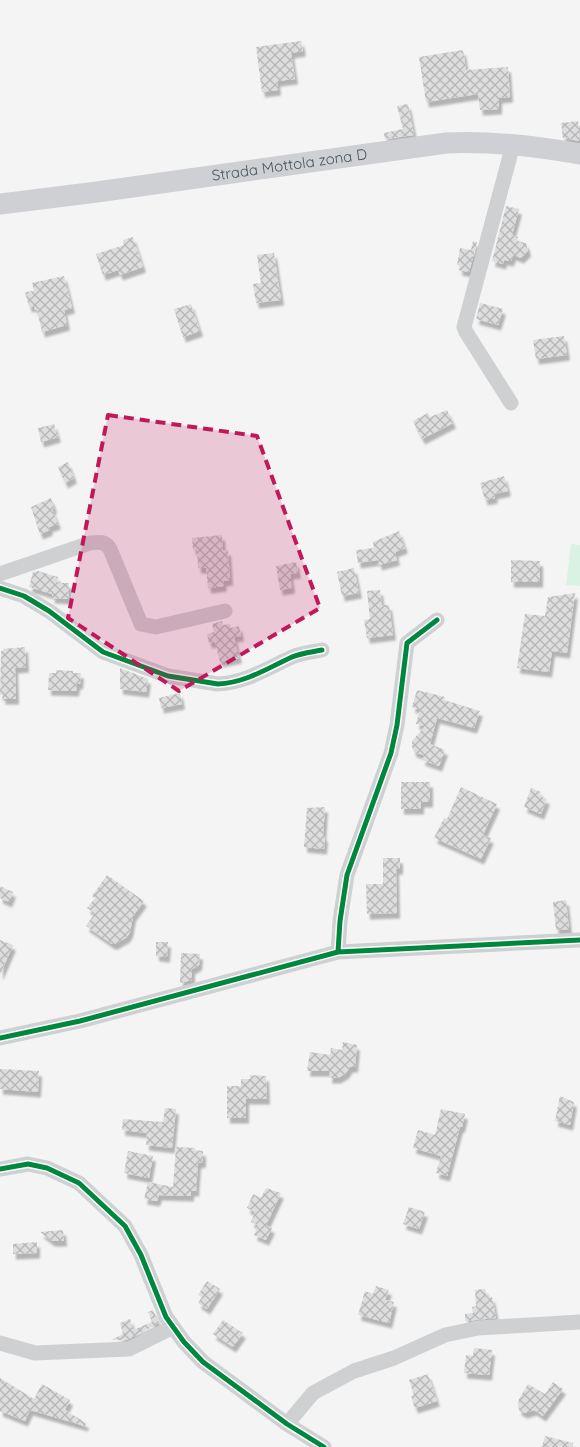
<svg xmlns="http://www.w3.org/2000/svg" width="580" height="1447" viewBox="0 0 580 1447" font-family="Quicksand,sans-serif">
  <defs>
    <pattern id="building-cross-hatch" width="8" height="8" patternUnits="userSpaceOnUse" patternTransform="scale(1.25)"><rect width="8" height="8" fill="#ddddde"/><path d="M0 0l8 8M0 8l8-8" fill="none" stroke="#b5b6b7"/></pattern>
    <filter id="shadow"><feDropShadow dx="3" dy="5.5" stdDeviation="1" flood-color="#0004"/></filter>
  </defs>
  <rect width="100%" height="100%" fill="#f4f4f4"/>
  <path fill="#d9f2e3" d="M 571,544 L 580,545 L 580,586 L 566,585 Z"/>
  <path fill="url(#building-cross-hatch)" filter="url(#shadow)" d="M 301,41 L 303,51 L 291,53 L 295,79 L 277,81 L 278,90 L 262,92 L 256,47 Z
    M 463,50 L 466,70 L 508,67 L 510,97 L 499,98 L 499,109 L 480,110 L 478,94 L 426,102 L 419,57 Z
    M 408,104 L 414,135 L 385,139 L 384,133 L 403,129 L 397,106 Z
    M 578,121 L 580,141 L 563,138 L 561,123 Z
    M 506,206 L 519,209 L 512,235 L 518,237 L 517,241 L 526,243 L 528,251 L 521,258 L 513,255 L 511,261 L 504,260 L 503,264 L 492,261 Z
    M 133,237 L 143,267 L 120,275 L 118,270 L 103,275 L 96,254 L 124,245 L 123,240 Z
    M 473,241 L 477,242 L 469,272 L 459,270 L 460,266 L 457,265 L 460,248 L 471,250 Z
    M 274,253 L 281,300 L 256,303 L 253,284 L 261,283 L 257,255 Z
    M 64,276 L 72,308 L 64,310 L 67,325 L 42,332 L 37,310 L 35,310 L 34,306 L 29,307 L 25,292 L 34,291 L 32,283 Z
    M 480,303 L 503,309 L 498,325 L 476,319 Z
    M 191,304 L 200,331 L 183,337 L 174,309 Z
    M 564,336 L 567,355 L 536,359 L 533,340 Z
    M 447,410 L 453,423 L 422,439 L 413,421 L 428,413 L 430,417 Z
    M 54,424 L 58,437 L 41,442 L 38,428 Z
    M 68,462 L 74,478 L 65,483 L 58,467 Z
    M 504,476 L 508,491 L 494,494 L 495,498 L 485,500 L 480,483 Z
    M 51,498 L 54,508 L 52,509 L 58,524 L 49,527 L 50,530 L 40,534 L 31,507 Z
    M 399,531 L 405,548 L 395,552 L 397,560 L 379,565 L 378,560 L 358,563 L 356,550 L 374,548 L 373,542 Z
    M 222,535 L 223,550 L 228,550 L 230,580 L 223,581 L 224,586 L 208,588 L 206,568 L 198,568 L 197,549 L 193,550 L 192,538 Z
    M 511,560 L 540,561 L 540,582 L 511,582 Z
    M 296,562 L 298,573 L 290,574 L 292,588 L 280,590 L 276,566 Z
    M 354,568 L 359,593 L 342,596 L 337,572 Z
    M 38,571 L 58,577 L 57,583 L 69,583 L 68,599 L 52,598 L 52,594 L 29,587 L 33,572 Z
    M 380,590 L 382,605 L 389,605 L 393,635 L 367,638 L 364,620 L 370,619 L 367,591 Z
    M 575,593 L 567,653 L 552,651 L 549,672 L 517,668 L 525,614 L 545,616 L 548,597 Z
    M 222,621 L 223,625 L 230,624 L 231,628 L 239,626 L 241,636 L 234,637 L 239,658 L 220,662 L 215,642 L 209,643 L 207,634 L 214,632 L 212,624 Z
    M 25,647 L 26,667 L 15,668 L 16,699 L 2,699 L 3,695 L 0,695 L 1,651 L 3,651 L 3,649 Z
    M 120,668 L 148,679 L 146,692 L 120,689 Z
    M 56,670 L 73,671 L 73,673 L 81,673 L 80,684 L 77,684 L 76,691 L 48,690 L 49,673 L 56,673 Z
    M 417,690 L 445,697 L 444,700 L 480,711 L 474,728 L 437,718 L 430,744 L 445,750 L 439,766 L 422,760 L 424,755 L 414,752 L 412,747 L 412,741 L 425,726 L 416,724 L 420,709 L 412,707 Z
    M 180,693 L 182,704 L 161,708 L 159,698 Z
    M 401,782 L 430,782 L 430,802 L 421,802 L 421,809 L 401,809 Z
    M 461,787 L 497,804 L 483,835 L 491,838 L 481,859 L 434,838 L 444,818 L 447,819 Z
    M 531,788 L 541,792 L 539,796 L 547,799 L 541,814 L 524,807 Z
    M 325,807 L 323,836 L 325,836 L 324,849 L 304,847 L 307,808 Z
    M 383,858 L 400,858 L 400,869 L 396,869 L 397,913 L 367,914 L 366,884 L 383,884 Z
    M 107,875 L 144,901 L 133,916 L 130,932 L 127,937 L 115,944 L 112,944 L 86,926 L 95,913 L 87,908 L 95,898 L 92,896 Z
    M 0,886 L 13,892 L 9,902 L 0,898 Z
    M 566,900 L 569,929 L 556,930 L 553,902 Z
    M 0,940 L 13,945 L 0,975 Z
    M 156,942 L 168,942 L 167,957 L 156,956 Z
    M 181,953 L 200,954 L 199,965 L 192,969 L 192,980 L 180,983 Z
    M 343,1042 L 357,1045 L 355,1067 L 350,1067 L 346,1073 L 338,1078 L 329,1078 L 330,1071 L 307,1071 L 310,1052 L 330,1055 L 331,1048 L 342,1050 Z
    M 0,1069 L 39,1071 L 38,1092 L 0,1089 Z
    M 250,1075 L 266,1076 L 267,1099 L 246,1099 L 246,1118 L 227,1118 L 227,1086 L 241,1086 L 241,1079 L 250,1079 Z
    M 560,1096 L 574,1102 L 570,1125 L 555,1121 Z
    M 165,1108 L 176,1109 L 172,1148 L 146,1145 L 147,1133 L 122,1130 L 123,1119 L 163,1122 Z
    M 441,1109 L 465,1114 L 462,1127 L 460,1127 L 447,1176 L 436,1173 L 441,1156 L 413,1148 L 418,1130 L 435,1135 Z
    M 176,1147 L 195,1148 L 195,1150 L 203,1151 L 203,1162 L 198,1163 L 196,1191 L 191,1191 L 191,1196 L 159,1195 L 157,1201 L 144,1199 L 148,1182 L 173,1187 Z
    M 128,1151 L 153,1156 L 149,1178 L 124,1173 Z
    M 266,1188 L 281,1193 L 266,1225 L 272,1228 L 266,1240 L 254,1235 L 258,1225 L 251,1222 L 255,1212 L 247,1208 L 253,1194 L 261,1198 Z
    M 409,1207 L 425,1212 L 419,1229 L 403,1224 Z
    M 63,1230 L 64,1241 L 52,1241 L 40,1232 Z
    M 37,1242 L 37,1253 L 13,1254 L 13,1244 Z
    M 207,1281 L 220,1289 L 207,1309 L 198,1303 L 202,1297 L 198,1295 Z
    M 376,1286 L 389,1290 L 385,1300 L 394,1302 L 389,1323 L 358,1315 L 365,1291 L 373,1294 Z
    M 485,1289 L 487,1298 L 492,1297 L 496,1318 L 465,1321 L 465,1314 L 473,1313 L 472,1307 L 476,1306 L 475,1290 Z
    M 153,1310 L 159,1323 L 127,1340 L 111,1340 L 123,1334 L 120,1323 L 130,1319 L 133,1330 L 152,1322 L 148,1312 Z
    M 223,1320 L 243,1333 L 233,1347 L 213,1334 Z
    M 474,1348 L 492,1350 L 489,1375 L 464,1373 L 466,1355 L 473,1356 Z
    M 428,1374 L 437,1401 L 415,1408 L 411,1396 L 414,1395 L 409,1380 Z
    M 0,1378 L 34,1399 L 42,1384 L 70,1400 L 65,1410 L 86,1423 L 85,1426 L 30,1410 L 25,1421 L 0,1411 Z
    M 553,1382 L 563,1389 L 543,1416 L 534,1410 L 524,1413 L 519,1410 L 518,1404 L 519,1399 L 528,1384 L 545,1394 Z
    M 545,1436 L 573,1443 L 573,1447 L 542,1447 Z"/>
  <g fill="none" stroke-linecap="round" stroke-linejoin="round">
    <path stroke="#ced0d2" stroke-width="15" d="M 511,403 L 466,332 L 464,327 L 510,156 L 511,145
      M 0,574 L 90,543 C 99,542 105,541 110,549 L 141,624 L 156,627 L 225,611
      M 0,588 L 24,596 L 49,611 L 103,652 L 168,676 L 218,684 C 245,683 268,668 292,657 C 301,653 312,652 322,650
      M 338,952 L 340,921 L 347,875 L 391,753 L 397,725 L 407,643 L 437,620
      M 0,1038 L 80,1021 L 338,952 L 580,940
      M 0,1169 L 28,1164 L 47,1168 L 79,1183 L 125,1226 L 141,1255 L 166,1317 L 184,1342 L 203,1362 L 287,1424 L 324,1447
      M 0,1343 L 35,1353 L 129,1349 L 173,1327
      M 287,1424 L 313,1393 L 354,1371 L 394,1358 L 445,1335 L 478,1328 L 580,1322"/>
    <path stroke="#ced0d4" stroke-width="21" id="s1" d="M 0,204 L 97,192 L 446,143 C 491,141 536,146 580,154"/>
    <g stroke="#fff" stroke-width="8">
      <path id="cycleway" d="M 0,588 L 24,596 L 49,611 L 103,652 L 168,676 L 218,684 C 245,683 268,668 292,657 C 301,653 312,652 322,650
        M 338,952 L 340,921 L 347,875 L 391,753 L 397,725 L 407,643 L 437,620
        M 0,1038 L 80,1021 L 338,952 L 580,940
        M 0,1169 L 28,1164 L 47,1168 L 79,1183 L 125,1226 L 141,1255 L 166,1317 L 184,1342 L 203,1362 L 287,1424 L 324,1447"/>
    </g>
    <use href="#cycleway" stroke="#00873e" stroke-width="5"/>
  </g>
  <path fill="#c2185b" fill-opacity="0.2" stroke="#c2185b" stroke-width="4" stroke-dasharray="10 6" stroke-linejoin="round" d="M 108,415 L 257,436 L 320,608 L 179,691 L 68,618 Z"/>
  <g text-anchor="middle" stroke-width="4" stroke-linejoin="round" paint-order="stroke">
    <g font-size="15" fill="#4a5661" stroke="#fff">
      <text dy="5" stroke="none"><textPath href="#s1" startOffset="292">Strada Mottola zona D</textPath></text>
    </g>
  </g>
</svg>
